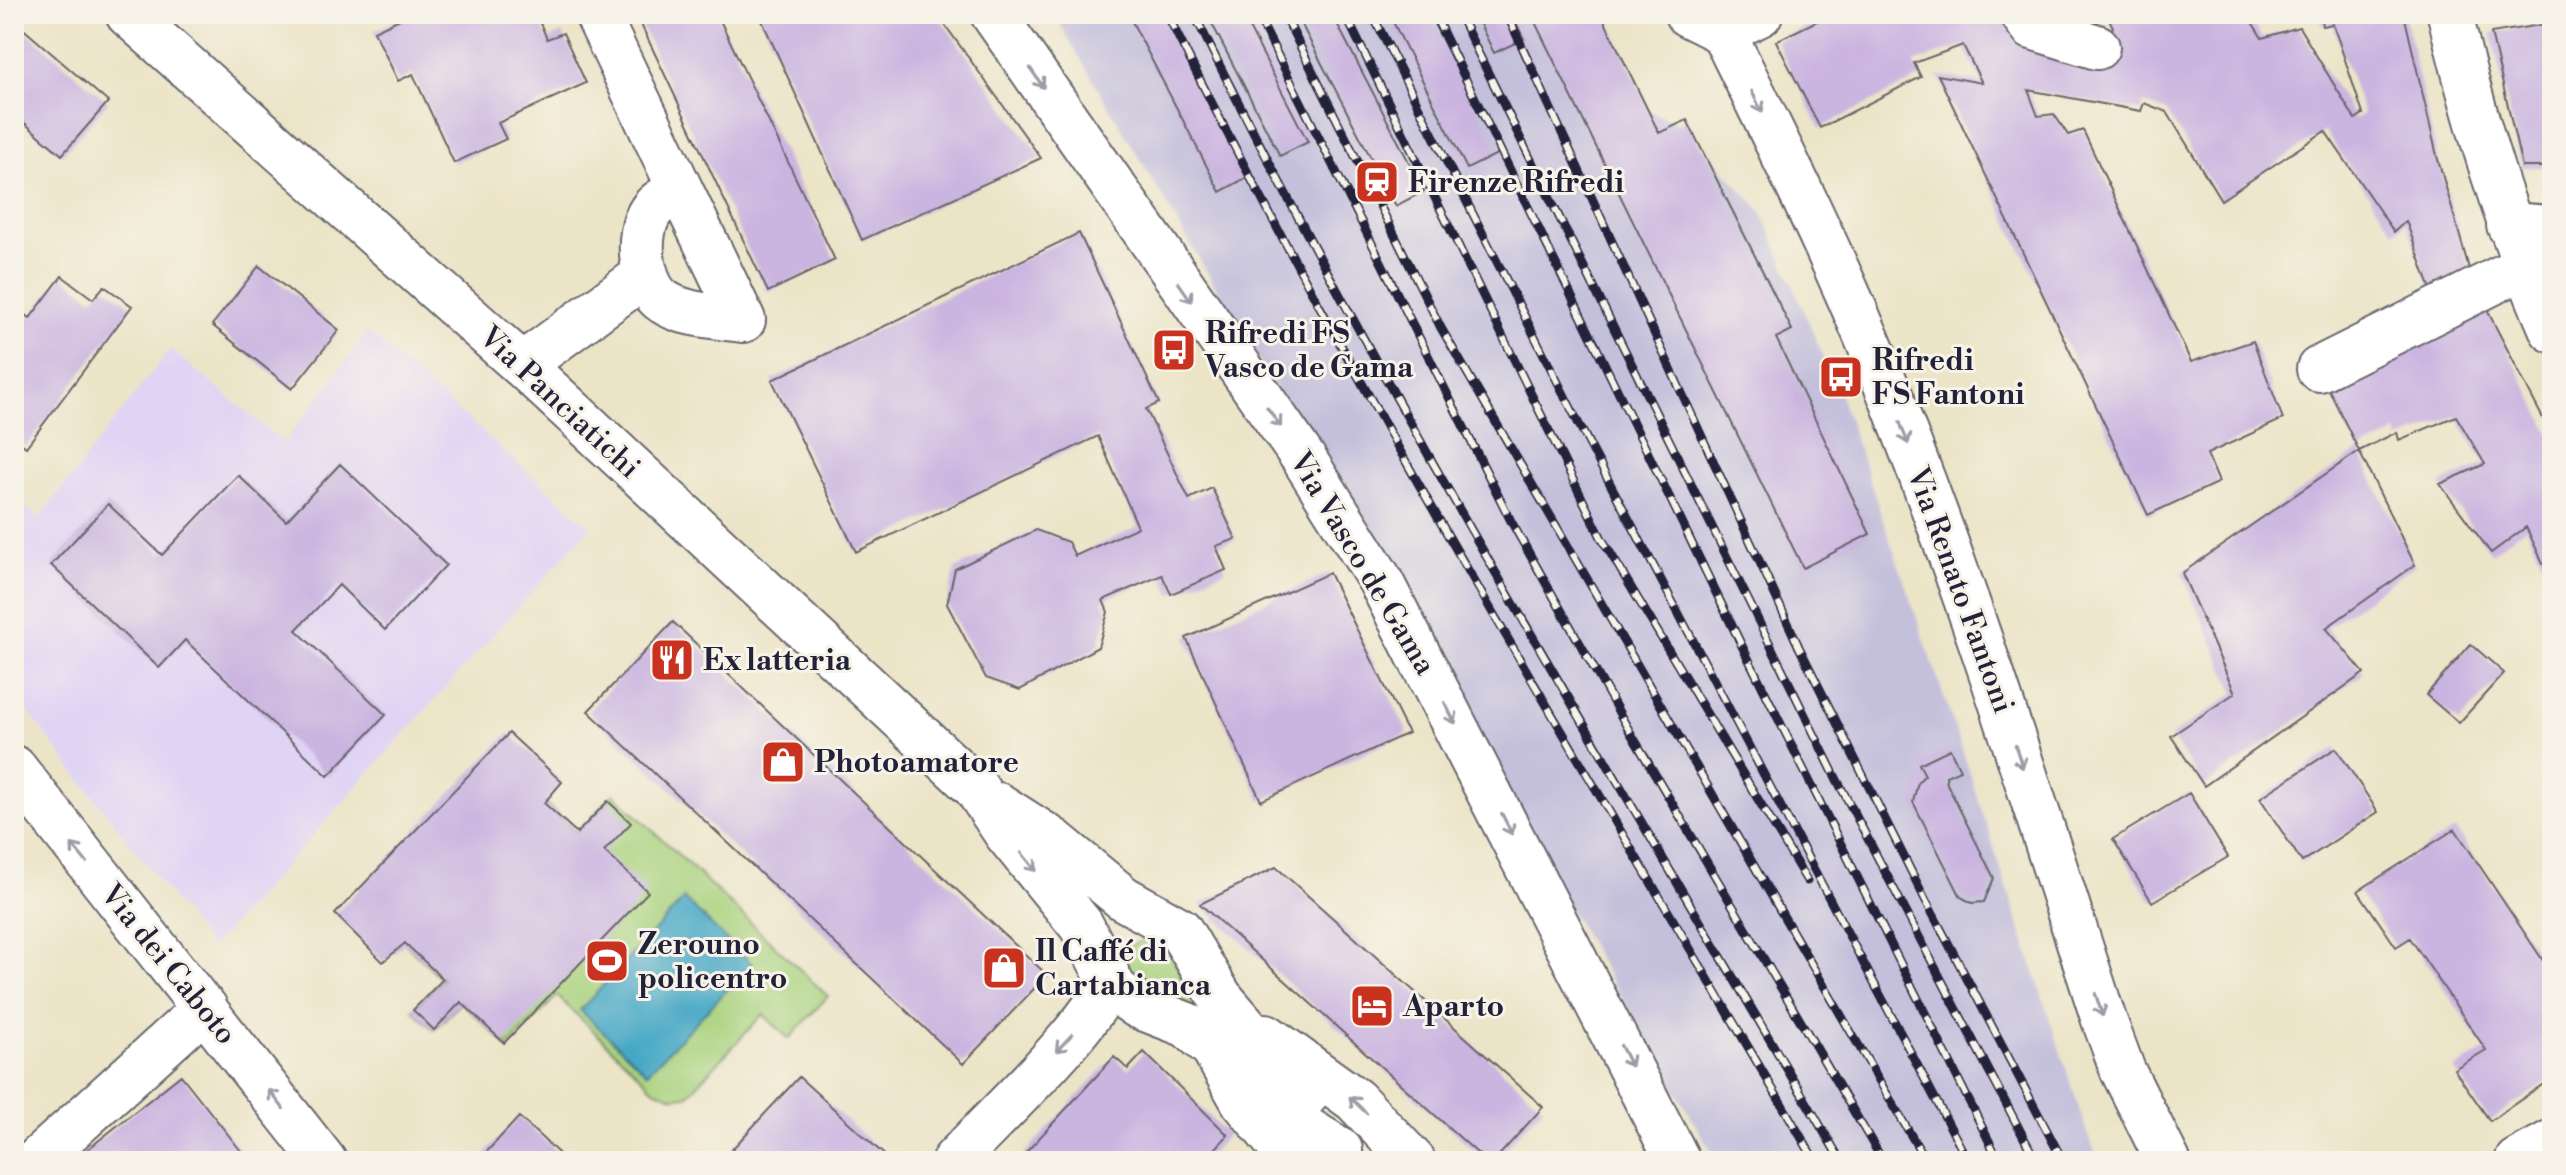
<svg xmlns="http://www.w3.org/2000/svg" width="2566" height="1175" viewBox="0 0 2566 1175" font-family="'Libre Bodoni',serif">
  <rect width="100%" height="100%" fill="#f7f3e8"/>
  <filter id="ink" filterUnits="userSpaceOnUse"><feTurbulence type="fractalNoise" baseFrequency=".0125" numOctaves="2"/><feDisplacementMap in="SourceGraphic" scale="16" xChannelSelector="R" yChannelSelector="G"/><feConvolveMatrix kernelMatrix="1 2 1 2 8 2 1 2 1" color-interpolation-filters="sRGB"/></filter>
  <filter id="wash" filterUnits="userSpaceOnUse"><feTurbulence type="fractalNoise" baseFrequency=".006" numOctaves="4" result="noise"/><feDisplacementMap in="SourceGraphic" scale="32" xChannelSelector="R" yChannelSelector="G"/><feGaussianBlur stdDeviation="1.8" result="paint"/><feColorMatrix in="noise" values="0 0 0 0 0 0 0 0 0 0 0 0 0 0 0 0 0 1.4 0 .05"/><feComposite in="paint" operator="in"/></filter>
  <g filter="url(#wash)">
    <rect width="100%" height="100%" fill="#ece4c7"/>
    <path fill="#e0d4f4" d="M 368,332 L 591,527 L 211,948 L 14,694 L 14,498 L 40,517 L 170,349 L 284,443 Z"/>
    <path fill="#c4c0db" d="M 1054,14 L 1606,14 L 1650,111 L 1684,127 L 1761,211 L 1840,395 L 1957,734 L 2089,1139 L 2100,1161 L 1717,1161 L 1565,902 L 1352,517 Z"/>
    <path fill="#a8d27d" stroke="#657a5c" stroke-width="2" d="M 535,794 L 577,833 L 614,794 L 828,996 L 789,1039 L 763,1014 L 687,1096 L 673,1097 L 655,1090 L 557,996 L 508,1047 L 461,1002 L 434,1030 L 413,1010 L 442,979 L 398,936 Z
      M 1147,939 L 1167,948 L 1200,1011 L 1135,988 L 1122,959 L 1131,945 Z"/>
    <path fill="#45a7c5" stroke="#346480" stroke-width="2" d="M 684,899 L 752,964 L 647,1073 L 580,1010 Z"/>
    <g id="blocks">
      <path fill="#cab4e0" d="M 410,14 L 536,14 L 547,39 L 563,33 L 586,83 L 498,123 L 506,139 L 454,163 L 413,74 L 398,81 L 374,31 Z
        M 636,14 L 717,14 L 835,260 L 768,292 Z
        M 759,14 L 937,14 L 1041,158 L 862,240 Z
        M 1128,14 L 1164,14 L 1248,177 L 1220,192 Z
        M 1207,14 L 1242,14 L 1308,142 L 1280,156 Z
        M 1296,14 L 1332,14 L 1424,191 L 1396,206 Z
        M 1389,14 L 1429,14 L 1499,153 L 1467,169 Z
        M 1475,14 L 1512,14 L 1524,39 L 1494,53 Z
        M 1531,14 L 1601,14 L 1659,133 L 1687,120 L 1792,330 L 1776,338 L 1870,534 L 1803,568 Z
        M 1831,14 L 2030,14 L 2096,58 L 2113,27 L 2108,17 L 2085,27 L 2063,14 L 2247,14 L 2262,38 L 2299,27 L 2355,119 L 2363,114 L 2333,24 L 2322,26 L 2320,14 L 2404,14 L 2437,156 L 2470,272 L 2434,298 L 2406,221 L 2394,232 L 2325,131 L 2221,200 L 2167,112 L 2144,103 L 2141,111 L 2028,90 L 2038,116 L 2054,114 L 2068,135 L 2083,130 L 2191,362 L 2253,341 L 2283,419 L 2207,454 L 2219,482 L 2148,515 L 1938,75 L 1982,83 L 1963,45 L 1914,63 L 1921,77 L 1820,128 L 1776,41 Z
        M 2552,23 L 2552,167 L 2522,167 L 2491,33 Z
        M 20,26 L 108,102 L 62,155 L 14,114 L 14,32 Z
        M 1079,233 L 1159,403 L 1146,409 L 1189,499 L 1212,488 L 1236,539 L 1216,546 L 1226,570 L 1171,594 L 1162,575 L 1103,600 L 1108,612 L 1098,647 L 1020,690 L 986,678 L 947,604 L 955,569 L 1036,530 L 1068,542 L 1075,556 L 1138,527 L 1098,436 L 856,552 L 772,380 Z
        M 259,266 L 339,330 L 292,389 L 212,325 Z
        M 62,276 L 93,299 L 104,286 L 132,306 L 26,447 L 14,438 L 14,311 L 17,308 L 30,318 Z
        M 2485,306 L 2552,436 L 2552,582 L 2526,527 L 2491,553 L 2440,484 L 2485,464 L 2456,416 L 2399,440 L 2397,432 L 2359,451 L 2415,565 L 2326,628 L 2364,673 L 2204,786 L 2171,736 L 2235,693 L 2182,573 L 2359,451 L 2329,390 Z
        M 340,464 L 446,565 L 385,630 L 339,585 L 296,630 L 386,715 L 328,776 L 185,640 L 159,668 L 51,565 L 108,504 L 162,555 L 238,475 L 286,521 Z
        M 1329,573 L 1408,733 L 1261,801 L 1186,638 Z
        M 673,622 L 1047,975 L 963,1064 L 588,711 Z
        M 2471,644 L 2504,673 L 2459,723 L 2426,695 Z
        M 509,733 L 562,782 L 544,803 L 577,833 L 608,801 L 631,823 L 604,851 L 648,892 L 504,1043 L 461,1002 L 434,1030 L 413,1010 L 443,979 L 405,943 L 383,962 L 335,914 Z
        M 2336,748 L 2378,812 L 2302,862 L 2260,798 Z
        M 1950,749 L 1960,770 L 1946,776 L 1947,784 L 1994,878 L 1984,902 L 1972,903 L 1961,897 L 1913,802 L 1918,782 L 1925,775 L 1919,764 Z
        M 2189,793 L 2228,857 L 2152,902 L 2113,839 Z
        M 2455,829 L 2552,974 L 2552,1078 L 2490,1121 L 2454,1069 L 2486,1050 L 2410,938 L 2396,947 L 2358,891 Z
        M 1276,867 L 1543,1107 L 1494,1161 L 1486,1161 L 1200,904 Z
        M 1144,1052 L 1228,1135 L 1204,1161 L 1018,1161 L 1114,1057 L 1128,1069 Z
        M 181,1075 L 241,1151 L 229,1161 L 73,1161 Z
        M 799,1077 L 891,1161 L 721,1161 Z
        M 519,1117 L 567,1161 L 478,1161 Z"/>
    </g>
  </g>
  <g filter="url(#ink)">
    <use href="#blocks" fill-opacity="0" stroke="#69666c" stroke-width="2"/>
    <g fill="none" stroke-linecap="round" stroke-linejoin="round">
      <g stroke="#69666c" stroke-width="48">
        <path id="minor" d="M 597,14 L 681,191
          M 993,14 L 1304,459 L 1380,580 L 1678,1161
          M 1687,14 L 1723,32
          M 2024,16 L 2032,27 L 2097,47
          M 1723,32 C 1776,140 1830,248 1876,360 C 1964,575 2032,797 2103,1017 L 2123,1071 L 2168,1161
          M 1723,32 L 1760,14
          M 681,191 L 743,320 C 718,316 685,316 664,302 C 640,287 635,234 651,211 C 658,200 670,196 681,191 Z
          M 2509,225 L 2552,228
          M 522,365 L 646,274
          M 2319,369 L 2525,266
          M 14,768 L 324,1161
          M 1266,1036 L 1355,1100 L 1413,1161
          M 1217,1055 L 1243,1101 L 1292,1161
          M 36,1161 L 205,1008
          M 954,1161 C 989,1123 1096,1023 1109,980"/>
      </g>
      <g stroke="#69666c" stroke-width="48">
        <path id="major" d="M 128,14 L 522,365 L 976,788 L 1006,833 L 1081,925 L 1115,990 L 1138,1006 L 1187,1025 L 1306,1129 L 1340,1150
          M 2450,14 C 2475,124 2507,227 2552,330
          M 998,805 L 1054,841 L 1123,898 L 1180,930 L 1220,997 L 1305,1096
          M 2517,1161 L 2552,1142"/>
      </g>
      <use href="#minor" stroke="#fff" stroke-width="44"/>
      <use href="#major" stroke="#fff" stroke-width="44"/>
      <g stroke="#22223b" stroke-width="9">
        <path id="rail" d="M 1167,14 C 1362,408 1594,782 1815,1161
          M 1194,14 C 1388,408 1620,782 1841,1161
          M 1257,14 L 1512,523 L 1626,725 L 1883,1161
          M 1284,14 L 1441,328 L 1926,1161
          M 1345,14 L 1602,539 L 1807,881
          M 1372,14 L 1587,440 L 1968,1161
          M 1434,14 L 1741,644 L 1999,1161
          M 1459,14 L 1834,774 L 2036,1161
          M 1507,14 L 1799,647 L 1925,899 L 2063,1161"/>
      </g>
      <use href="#rail" stroke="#f7f3e8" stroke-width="6" stroke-dasharray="18" stroke-linecap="butt"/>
    </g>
    <defs><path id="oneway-shaft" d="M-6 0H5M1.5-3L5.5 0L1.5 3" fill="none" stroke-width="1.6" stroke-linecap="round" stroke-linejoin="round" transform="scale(2)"/></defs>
    <g stroke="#9c9ca7">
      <use href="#oneway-shaft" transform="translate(1037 78) rotate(56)"/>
      <use href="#oneway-shaft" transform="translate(1757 102) rotate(64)"/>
      <use href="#oneway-shaft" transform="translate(1185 292) rotate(55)"/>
      <use href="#oneway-shaft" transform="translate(1274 417) rotate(54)"/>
      <use href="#oneway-shaft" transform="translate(1904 433) rotate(69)"/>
      <use href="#oneway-shaft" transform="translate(1450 713) rotate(63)"/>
      <use href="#oneway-shaft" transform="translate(2019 757) rotate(72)"/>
      <use href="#oneway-shaft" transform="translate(1507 824) rotate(63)"/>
      <use href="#oneway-shaft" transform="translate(79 853) rotate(-129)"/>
      <use href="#oneway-shaft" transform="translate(1029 862) rotate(51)"/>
      <use href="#oneway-shaft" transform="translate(2099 1005) rotate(72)"/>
      <use href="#oneway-shaft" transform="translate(1064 1043) rotate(133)"/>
      <use href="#oneway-shaft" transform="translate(1626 1056) rotate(63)"/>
      <use href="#oneway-shaft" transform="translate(276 1099) rotate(-128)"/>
      <use href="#oneway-shaft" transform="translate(1358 1105) rotate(-136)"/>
    </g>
  </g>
  <defs>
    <g id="station-square" transform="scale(2.3)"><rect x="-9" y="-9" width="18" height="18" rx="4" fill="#c8321e" stroke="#f7f3e8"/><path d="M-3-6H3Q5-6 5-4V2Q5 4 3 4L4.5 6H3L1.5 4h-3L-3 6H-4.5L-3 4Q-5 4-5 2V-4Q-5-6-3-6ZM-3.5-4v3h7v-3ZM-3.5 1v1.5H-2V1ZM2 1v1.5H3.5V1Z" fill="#fff"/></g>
    <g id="bus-square" transform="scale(2.3)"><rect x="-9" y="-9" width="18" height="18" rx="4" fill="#c8321e" stroke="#f7f3e8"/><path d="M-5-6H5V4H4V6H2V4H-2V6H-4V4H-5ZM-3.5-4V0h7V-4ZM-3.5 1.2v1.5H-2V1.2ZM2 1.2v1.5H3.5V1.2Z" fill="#fff"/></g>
    <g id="restaurant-square" transform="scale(2.3)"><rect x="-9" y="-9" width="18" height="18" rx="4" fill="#c8321e" stroke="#f7f3e8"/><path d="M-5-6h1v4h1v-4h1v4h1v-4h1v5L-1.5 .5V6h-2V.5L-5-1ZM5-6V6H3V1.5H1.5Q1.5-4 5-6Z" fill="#fff"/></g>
    <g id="shop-square" transform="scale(2.3)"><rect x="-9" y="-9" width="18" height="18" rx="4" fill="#c8321e" stroke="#f7f3e8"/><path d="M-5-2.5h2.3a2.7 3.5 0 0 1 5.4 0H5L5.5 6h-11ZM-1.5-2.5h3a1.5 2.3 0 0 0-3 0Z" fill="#fff"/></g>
    <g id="stadium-square" transform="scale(2.3)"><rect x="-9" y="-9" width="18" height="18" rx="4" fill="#c8321e" stroke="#f7f3e8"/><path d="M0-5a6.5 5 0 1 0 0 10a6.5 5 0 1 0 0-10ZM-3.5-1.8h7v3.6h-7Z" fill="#fff"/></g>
    <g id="hotel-square" transform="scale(2.3)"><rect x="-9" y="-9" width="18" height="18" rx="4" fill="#c8321e" stroke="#f7f3e8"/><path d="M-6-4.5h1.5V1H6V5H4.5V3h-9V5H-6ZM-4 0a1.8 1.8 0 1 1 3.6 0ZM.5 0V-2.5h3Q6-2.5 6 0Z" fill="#fff"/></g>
  </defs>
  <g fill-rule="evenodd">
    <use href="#station-square" x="1377" y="182"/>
    <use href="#bus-square" x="1174" y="350"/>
    <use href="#bus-square" x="1841" y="377"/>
    <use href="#restaurant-square" x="672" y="660"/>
    <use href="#shop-square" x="783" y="762"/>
    <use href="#stadium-square" x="607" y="961"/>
    <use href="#shop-square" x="1004" y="968"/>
    <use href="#hotel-square" x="1372" y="1006"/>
  </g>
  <g text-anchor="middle" stroke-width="6" stroke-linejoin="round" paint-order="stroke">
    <g font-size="30" font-weight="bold" fill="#22223b" stroke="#f7f3e8" text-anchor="start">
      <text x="1408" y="192">Firenze Rifredi</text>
      <text x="1205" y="343">Rifredi FS<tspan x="1205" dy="34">Vasco de Gama</tspan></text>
      <text x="1872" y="370">Rifredi<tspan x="1872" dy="34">FS Fantoni</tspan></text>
      <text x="703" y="670">Ex latteria</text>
      <text x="814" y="772">Photoamatore</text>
      <text x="638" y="954">Zerouno<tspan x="638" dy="34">policentro</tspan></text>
      <text x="1035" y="961">Il Caffé di<tspan x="1035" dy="34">Cartabianca</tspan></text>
      <text x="1403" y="1016">Aparto</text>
    </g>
    <g font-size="30" fill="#22223b" stroke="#f7f3e8">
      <text transform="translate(560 402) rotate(43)" y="10">Via Panciatichi</text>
      <text transform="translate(1363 563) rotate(59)" y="10">Via Vasco de Gama</text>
      <text transform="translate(1961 590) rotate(70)" y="10">Via Renato Fantoni</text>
      <text transform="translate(169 964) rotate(51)" y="10">Via dei Caboto</text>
    </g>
  </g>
  <rect width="2566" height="1175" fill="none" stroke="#f7f3e8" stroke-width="48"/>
</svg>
